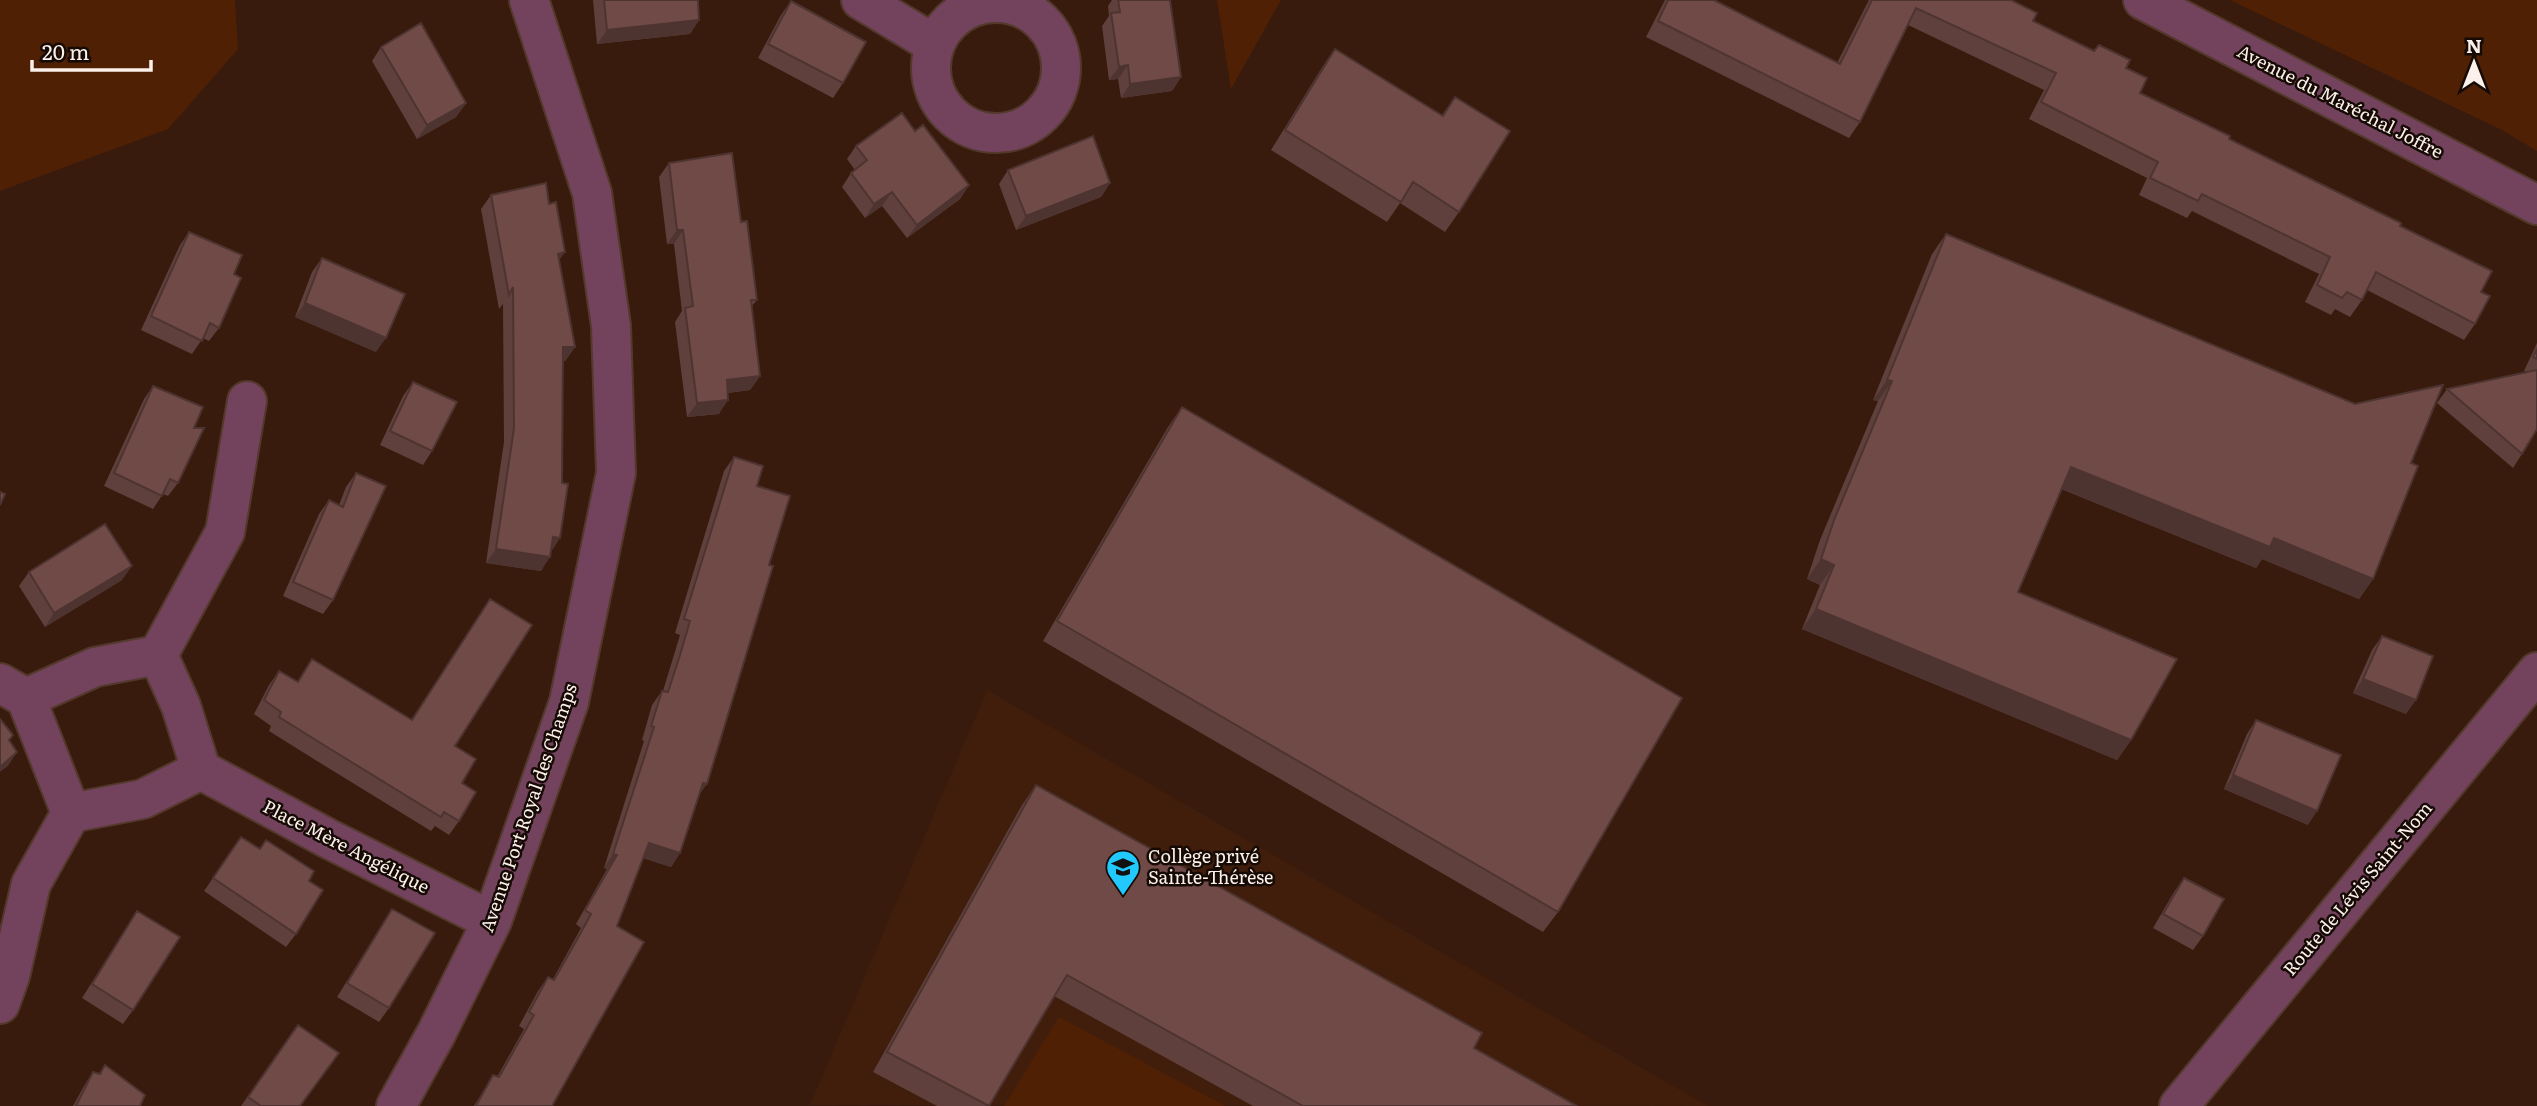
<svg xmlns="http://www.w3.org/2000/svg" width="2537" height="1106" viewBox="0 0 2537 1106" font-family="Literata,serif">
  <rect width="100%" height="100%" fill="#381b0d"/>
  <path fill="#411e0c" d="M 987,690 L 1708,1106 L 810,1105 Z"/>
  <path fill="#4f2004" d="M 0,0 L 235,0 L 238,49 L 168,129 L 0,191 Z
    M 1217,0 L 1281,0 L 1231,89 Z
    M 2230,0 L 2537,0 L 2537,151 L 2502,130 Z
    M 1059,1017 L 1225,1106 L 1004,1106 Z"/>
  <g fill="none" stroke-linecap="round" stroke-linejoin="round">
    <g stroke="#53392c" stroke-width="42">
      <path id="minor" d="M 861,0 L 934,44
        M 2143,0 L 2537,205
        M931 68a65 65 0 1 1 130 0a65 65 0 1 1-130 0Z
        M 158,655 L 225,532 L 247,401
        M 0,683 L 26,698 L 71,813 L 143,799 L 201,770 L 181,706 L 158,655 L 95,667 L 26,698
        M 201,770 L 327,838 L 492,921
        M 0,1004 L 10,976 L 31,884 L 71,813
        M 396,1106 L 437,1032 L 492,921 L 569,702 L 616,473 L 611,326 L 592,193 L 529,0"/>
    </g>
    <g stroke="#53392c" stroke-width="42">
      <path id="tertiary" d="M 2179,1106 L 2537,672"/>
    </g>
    <use href="#minor" stroke="#73425d" stroke-width="38"/>
    <use href="#tertiary" stroke="#73425d" stroke-width="38"/>
  </g>
  <path fill="#5f403c" d="M 593,0 L 698,0 L 699,20 L 690,34 L 597,44 Z
    M 1112,0 L 1170,0 L 1181,77 L 1172,91 L 1121,98 L 1118,79 L 1109,80 L 1102,26 L 1109,16 L 1108,6 Z
    M 1665,0 L 1714,0 L 1837,63 L 1869,0 L 2011,0 L 2033,21 L 2126,68 L 2140,93 L 2400,226 L 2481,292 L 2475,324 L 2464,340 L 2367,290 L 2362,300 L 2350,317 L 2335,309 L 2331,315 L 2305,302 L 2319,274 L 2192,211 L 2187,218 L 2139,195 L 2147,178 L 2029,119 L 2044,90 L 1908,25 L 1860,122 L 1849,138 L 1646,37 Z
    M 791,1 L 843,83 L 833,98 L 758,58 L 781,15 Z
    M 381,47 L 466,103 L 456,117 L 417,139 L 372,61 Z
    M 1335,49 L 1442,115 L 1455,97 L 1459,212 L 1445,232 L 1400,203 L 1387,222 L 1271,150 L 1321,69 Z
    M 915,131 L 969,185 L 960,199 L 907,238 L 882,206 L 865,218 L 842,187 L 851,173 L 855,170 L 847,159 L 856,146 Z
    M 669,163 L 741,222 L 757,300 L 751,307 L 760,376 L 750,390 L 728,393 L 719,414 L 687,417 L 675,322 L 682,311 L 674,244 L 667,244 L 659,177 Z
    M 1008,170 L 1110,183 L 1101,197 L 1016,230 L 999,184 Z
    M 491,195 L 559,260 L 575,347 L 565,361 L 563,361 L 560,538 L 551,551 L 541,571 L 486,563 L 504,442 L 503,304 L 499,309 L 481,209 Z
    M 189,232 L 234,274 L 219,328 L 209,341 L 203,338 L 192,354 L 141,330 L 180,245 Z
    M 1946,234 L 2411,463 L 2373,579 L 2359,599 L 2262,559 L 2256,568 L 2061,489 L 2018,592 L 2131,740 L 2117,760 L 1802,629 L 1820,585 L 1807,579 L 1820,540 L 1878,401 L 1873,400 L 1932,254 Z
    M 322,258 L 376,352 L 295,317 L 312,272 Z
    M 2537,343 L 2537,429 L 2522,454 L 2513,468 L 2437,403 L 2447,389 L 2526,372 L 2524,371 Z
    M 413,382 L 432,451 L 423,465 L 380,445 L 403,396 Z
    M 153,386 L 194,428 L 178,483 L 168,496 L 163,494 L 153,509 L 104,486 L 144,399 Z
    M 1182,407 L 1558,912 L 1543,932 L 1043,641 L 1168,427 Z
    M 734,457 L 757,486 L 699,796 L 680,853 L 671,867 L 643,858 L 617,926 L 552,1106 L 474,1106 L 493,1075 L 497,1077 L 524,1029 L 519,1026 L 538,991 L 548,977 L 553,979 L 564,959 L 581,928 L 576,924 L 607,869 L 604,868 L 644,741 L 642,740 L 652,705 L 662,691 L 663,691 L 680,635 L 675,633 L 724,471 Z
    M 356,473 L 333,600 L 323,614 L 283,596 L 319,514 L 329,500 L 339,505 L 346,487 Z
    M 29,572 L 122,580 L 45,627 L 19,586 Z
    M 490,599 L 455,746 L 462,783 L 459,821 L 449,835 L 435,826 L 431,831 L 317,761 L 269,731 L 271,726 L 254,714 L 269,685 L 279,671 L 297,682 L 312,659 L 411,720 Z
    M 2382,636 L 2406,714 L 2353,693 L 2372,650 Z
    M 2256,720 L 2308,825 L 2224,789 L 2247,734 Z
    M 1036,785 L 1474,1048 L 1577,1106 L 1253,1106 L 1054,996 L 989,1106 L 937,1106 L 873,1072 L 1022,805 Z
    M 241,837 L 260,849 L 266,840 L 309,881 L 296,934 L 286,947 L 204,891 Z
    M 2184,878 L 2203,936 L 2193,950 L 2153,928 L 2174,892 Z
    M 392,909 L 389,1008 L 379,1022 L 337,997 Z
    M 137,911 L 133,1010 L 123,1024 L 82,998 Z
    M 298,1025 L 301,1106 L 241,1106 Z
    M 105,1065 L 140,1106 L 73,1106 L 84,1086 L 93,1072 L 99,1074 Z"/>
  <path fill="#4e3431" d="M 699,20 L 690,34 L 597,44 L 607,30 Z
    M 1128,65 L 1118,79 L 1109,80 L 1119,67 Z
    M 1181,77 L 1172,91 L 1121,98 L 1130,84 Z
    M 466,103 L 456,117 L 417,139 L 427,125 Z
    M 1110,183 L 1101,197 L 1016,230 L 1026,216 Z
    M 969,185 L 960,199 L 907,238 L 917,225 Z
    M 892,192 L 882,206 L 865,218 L 874,204 Z
    M 677,230 L 683,230 L 674,244 L 667,244 Z
    M 565,252 L 555,266 L 558,254 Z
    M 305,303 L 386,338 L 376,352 L 295,317 Z
    M 563,347 L 575,347 L 565,361 L 553,361 Z
    M 760,376 L 750,390 L 717,394 L 727,380 Z
    M 1887,380 L 1892,381 L 1878,401 L 1873,400 Z
    M 728,400 L 719,414 L 687,417 L 697,403 Z
    M 2071,467 L 2274,538 L 2373,579 L 2359,599 L 2262,559 L 2256,568 L 2057,487 Z
    M 553,537 L 560,538 L 551,552 Z
    M 496,549 L 550,557 L 541,571 L 486,563 Z
    M 1821,559 L 1834,565 L 1820,585 L 1807,579 Z
    M 132,566 L 122,580 L 45,627 L 54,613 Z
    M 1816,609 L 2131,740 L 2117,760 L 1802,629 Z
    M 2363,679 L 2416,700 L 2406,714 L 2353,693 Z
    M 17,752 L 8,766 L 0,772 L 0,767 Z
    M 2233,775 L 2317,811 L 2308,825 L 2224,789 Z
    M 703,783 L 707,784 L 697,798 Z
    M 649,843 L 680,853 L 671,867 L 639,857 Z
    M 613,854 L 617,855 L 607,869 L 604,868 Z"/>
  <path fill="#6f4a46" stroke="#4e3431" stroke-width="2" d="M 604,0 L 698,0 L 699,20 L 607,30 Z
    M 1118,0 L 1170,0 L 1181,77 L 1130,84 L 1128,65 L 1119,67 L 1111,13 L 1120,12 Z
    M 1668,0 L 1714,0 L 1840,64 L 1872,0 L 2011,0 L 2037,13 L 2033,21 L 2094,51 L 2099,45 L 2130,60 L 2126,68 L 2147,78 L 2140,93 L 2230,136 L 2229,139 L 2366,206 L 2401,223 L 2400,226 L 2492,271 L 2481,292 L 2490,296 L 2475,324 L 2376,272 L 2362,300 L 2347,292 L 2342,298 L 2317,285 L 2330,257 L 2202,194 L 2198,201 L 2150,178 L 2158,162 L 2041,102 L 2056,73 L 1916,8 L 1860,122 L 1658,21 Z
    M 791,1 L 866,42 L 843,83 L 768,44 Z
    M 421,23 L 466,103 L 427,125 L 381,47 Z
    M 1335,49 L 1443,116 L 1455,97 L 1510,131 L 1459,212 L 1413,182 L 1401,202 L 1285,130 Z
    M 902,113 L 915,131 L 923,125 L 969,185 L 917,225 L 892,192 L 874,204 L 851,173 L 867,160 L 856,146 Z
    M 1093,136 L 1110,183 L 1026,216 L 1008,170 Z
    M 732,153 L 741,222 L 747,221 L 757,300 L 751,300 L 760,376 L 727,380 L 728,400 L 697,403 L 685,308 L 693,306 L 683,230 L 677,230 L 669,163 Z
    M 546,183 L 549,204 L 556,202 L 565,252 L 558,254 L 575,347 L 563,347 L 562,483 L 568,484 L 560,538 L 553,537 L 550,557 L 496,549 L 514,428 L 513,287 L 509,295 L 491,195 Z
    M 189,232 L 242,255 L 234,274 L 241,278 L 219,328 L 210,323 L 202,341 L 151,316 Z
    M 1946,234 L 2355,404 L 2443,385 L 2411,463 L 2418,466 L 2373,579 L 2274,538 L 2270,547 L 2071,467 L 2018,592 L 2177,659 L 2131,740 L 1816,609 L 1834,565 L 1821,559 L 1834,520 L 1892,381 L 1887,380 Z
    M 322,258 L 405,294 L 386,338 L 305,303 Z
    M 2537,349 L 2537,359 L 2533,357 Z
    M 2537,370 L 2537,429 L 2522,454 L 2447,389 Z
    M 413,382 L 457,402 L 432,451 L 390,431 Z
    M 153,386 L 203,407 L 194,428 L 204,428 L 178,483 L 170,479 L 162,496 L 114,473 Z
    M 1182,407 L 1682,698 L 1558,912 L 1057,621 Z
    M 734,457 L 763,466 L 757,486 L 790,496 L 769,565 L 773,566 L 707,784 L 703,783 L 680,853 L 649,843 L 617,926 L 644,942 L 552,1106 L 476,1106 L 493,1075 L 499,1077 L 534,1015 L 529,1012 L 548,977 L 554,980 L 574,945 L 591,914 L 585,910 L 617,855 L 613,854 L 654,727 L 651,726 L 662,691 L 668,692 L 680,655 L 690,621 L 684,619 Z
    M 356,473 L 386,486 L 333,600 L 293,582 L 329,500 L 343,507 Z
    M 0,492 L 5,494 L 0,505 Z
    M 105,524 L 132,566 L 54,613 L 29,572 Z
    M 490,599 L 532,625 L 455,746 L 476,759 L 462,783 L 476,792 L 459,821 L 444,812 L 441,817 L 327,747 L 279,717 L 281,712 L 264,700 L 279,671 L 298,682 L 312,659 L 412,720 Z
    M 2382,636 L 2433,656 L 2416,700 L 2363,679 Z
    M 0,719 L 13,735 L 9,740 L 17,752 L 0,767 Z
    M 2256,720 L 2341,755 L 2317,811 L 2233,775 Z
    M 1036,785 L 1482,1033 L 1474,1048 L 1577,1106 L 1303,1106 L 1067,975 L 989,1106 L 887,1052 Z
    M 241,837 L 260,849 L 266,840 L 314,871 L 309,881 L 323,890 L 296,934 L 213,878 Z
    M 2184,878 L 2224,899 L 2203,936 L 2163,914 Z
    M 392,909 L 435,933 L 389,1008 L 347,983 Z
    M 137,911 L 180,937 L 133,1010 L 92,984 Z
    M 298,1025 L 339,1053 L 300,1106 L 261,1106 L 248,1097 Z
    M 105,1065 L 145,1095 L 140,1106 L 76,1106 L 93,1072 L 100,1074 Z"/>
  <defs>
    <g id="school-pin" transform="scale(1.75)"><path d="M0 17L-7.5 6A9.5 9.5 0 1 1 7.5 6Z" fill="#22c9fe" stroke="#160a05"/><path d="M0-5L7-2L0 1L-7-2ZM-4 1L0 2.5L4 1V4Q0 6-4 4Z" fill="#111"/></g>
  </defs>
  <g fill-rule="evenodd">
    <use href="#school-pin" x="1123" y="867"/>
  </g>
  <g text-anchor="middle" stroke-width="5" stroke-linejoin="round" paint-order="stroke">
    <g font-size="18" fill="#fcf0ea" stroke="#160a05">
      <text transform="translate(2340 102) rotate(27)" y="6">Avenue du Maréchal Joffre</text>
      <text transform="translate(529 808) rotate(-71)" y="6">Avenue Port Royal des Champs</text>
      <text transform="translate(346 847) rotate(27)" y="6">Place Mère Angélique</text>
      <text transform="translate(2358 889) rotate(-50)" y="6">Route de Lévis Saint-Nom</text>
    </g>
    <g font-size="18" fill="#fcf0ea" stroke="#160a05" text-anchor="start">
      <text x="1148" y="863">Collège privé<tspan x="1148" dy="21">Sainte-Thérèse</tspan></text>
    </g>
  </g>
  <g transform="translate(2474 63)" stroke="#160a05" stroke-width="5" paint-order="stroke">
  <path d="M0-5L12 26L0 18L-12 26Z" fill="#fcf0ea"/>
  <text y="-10" font-size="19" font-weight="bold" text-anchor="middle" fill="#fcf0ea">N</text>
  </g>
  <path d="M32 60v10h119v-10" fill="none" stroke="#fcf0ea" stroke-width="3.5"/>
  <text x="42" y="60" font-size="21" fill="#fcf0ea" stroke="#160a05" stroke-width="5" paint-order="stroke">20 m</text>
</svg>
